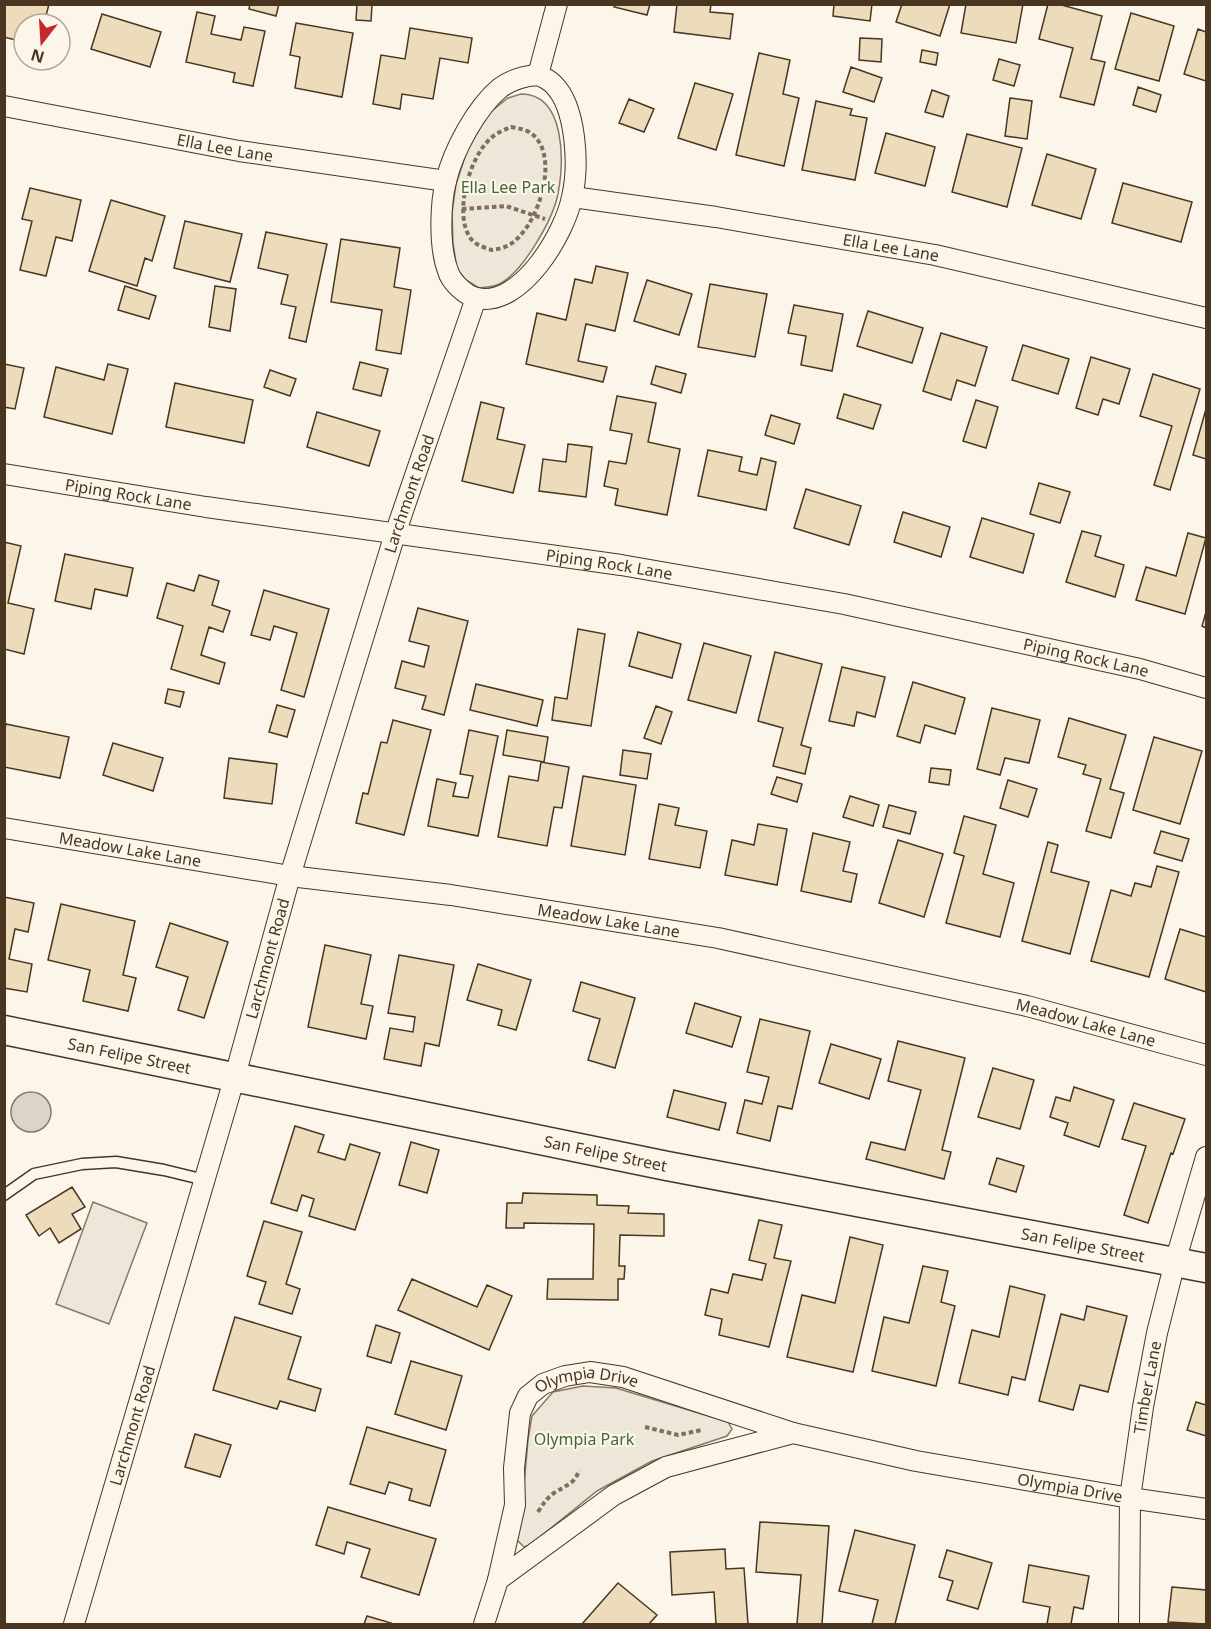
<svg xmlns="http://www.w3.org/2000/svg" width="1211" height="1629" viewBox="0 0 1211 1629" font-family="'Noto Sans',sans-serif">
  <rect width="100%" height="100%" fill="#fbf6e9"/>
  <path fill="#ede6d9" stroke="#887966" stroke-width="1.5" d="M 521,94 C 566,94 564,162 558,194 C 553,219 522,275 497,285 C 492,287 485,287 479,288 L 466,280 L 457,269 L 453,243 L 452,213 L 456,184 L 468,148 L 488,114 L 508,98 Z
    M 93,1202 L 147,1223 L 109,1324 L 56,1304 Z
    M 583,1386 L 616,1388 L 728,1422 L 732,1429 L 727,1436 L 652,1461 L 597,1491 L 530,1545 L 524,1547 L 517,1540 L 521,1521 L 528,1440 L 532,1416 L 553,1392 Z"/>
  <path fill="#dcd4c6" stroke="#887966" stroke-width="1.5" d="M11 1112a20 20 0 1 1 40 0a20 20 0 1 1-40 0Z"/>
  <path fill="#ecdcbc" stroke="#4a3520" stroke-width="1.5" d="M 4,4 L 49,4 L 44,24 L 24,24 L 23,42 L 4,37 Z
    M 250,4 L 279,4 L 276,16 L 249,9 Z
    M 357,4 L 372,5 L 371,21 L 356,20 Z
    M 614,4 L 650,4 L 647,15 L 614,7 Z
    M 677,4 L 711,4 L 710,12 L 733,14 L 730,39 L 674,32 Z
    M 834,4 L 872,4 L 870,21 L 833,16 Z
    M 902,4 L 950,4 L 940,36 L 896,22 Z
    M 966,4 L 1023,4 L 1016,43 L 961,33 Z
    M 1048,4 L 1058,4 L 1102,16 L 1091,59 L 1105,62 L 1094,105 L 1060,97 L 1073,48 L 1039,39 Z
    M 197,12 L 215,16 L 211,34 L 241,40 L 244,27 L 265,31 L 253,86 L 233,82 L 235,73 L 186,62 Z
    M 1131,13 L 1174,26 L 1159,81 L 1115,69 Z
    M 102,14 L 161,32 L 150,67 L 91,49 Z
    M 296,23 L 353,33 L 342,97 L 295,88 L 300,57 L 290,55 Z
    M 410,28 L 472,38 L 468,63 L 440,58 L 433,99 L 402,94 L 400,109 L 373,104 L 381,55 L 405,59 Z
    M 1198,29 L 1206,32 L 1206,81 L 1184,74 Z
    M 860,38 L 882,39 L 881,62 L 859,60 Z
    M 922,50 L 938,53 L 936,65 L 920,62 Z
    M 759,53 L 790,60 L 783,94 L 799,98 L 784,166 L 736,155 Z
    M 999,59 L 1020,65 L 1014,86 L 993,80 Z
    M 851,67 L 882,78 L 874,102 L 843,92 Z
    M 695,83 L 733,94 L 716,150 L 678,138 Z
    M 1138,87 L 1161,95 L 1156,112 L 1133,105 Z
    M 932,90 L 949,96 L 943,117 L 925,112 Z
    M 1010,98 L 1032,101 L 1027,139 L 1005,136 Z
    M 629,99 L 654,109 L 644,132 L 619,123 Z
    M 816,101 L 852,109 L 850,115 L 867,118 L 855,180 L 802,170 Z
    M 886,133 L 935,147 L 925,186 L 875,173 Z
    M 967,134 L 1022,148 L 1007,207 L 952,192 Z
    M 1047,154 L 1096,169 L 1081,219 L 1032,205 Z
    M 1123,183 L 1192,202 L 1181,242 L 1112,223 Z
    M 30,188 L 81,200 L 72,241 L 56,237 L 46,276 L 20,270 L 32,221 L 22,219 Z
    M 111,200 L 165,216 L 152,261 L 145,258 L 137,286 L 89,271 Z
    M 185,221 L 242,234 L 230,282 L 174,268 Z
    M 266,232 L 327,244 L 306,342 L 289,338 L 296,307 L 281,304 L 288,275 L 258,268 Z
    M 341,239 L 400,248 L 394,287 L 411,290 L 401,354 L 376,350 L 382,310 L 331,302 Z
    M 596,266 L 628,273 L 615,331 L 586,324 L 578,361 L 607,367 L 603,382 L 526,364 L 537,313 L 566,320 L 575,279 L 592,283 Z
    M 647,280 L 692,294 L 679,335 L 634,321 Z
    M 710,284 L 767,294 L 755,357 L 698,347 Z
    M 125,286 L 156,296 L 149,319 L 118,310 Z
    M 215,286 L 236,289 L 230,331 L 209,327 Z
    M 794,305 L 843,314 L 832,371 L 801,365 L 806,336 L 788,333 Z
    M 868,311 L 923,328 L 912,363 L 857,346 Z
    M 941,333 L 987,347 L 975,386 L 957,380 L 951,400 L 923,391 Z
    M 1023,345 L 1069,359 L 1058,394 L 1012,380 Z
    M 1091,357 L 1130,369 L 1119,404 L 1103,399 L 1098,415 L 1076,408 Z
    M 360,362 L 388,369 L 381,396 L 353,389 Z
    M 4,364 L 24,368 L 15,409 L 4,407 Z
    M 108,364 L 128,369 L 112,434 L 44,417 L 56,367 L 104,380 Z
    M 656,366 L 686,374 L 681,393 L 651,384 Z
    M 270,370 L 296,379 L 290,396 L 264,387 Z
    M 1153,374 L 1200,389 L 1170,490 L 1154,485 L 1172,426 L 1140,416 Z
    M 175,383 L 253,400 L 244,443 L 166,427 Z
    M 844,394 L 881,405 L 873,429 L 837,418 Z
    M 617,396 L 656,403 L 648,442 L 680,449 L 667,515 L 615,505 L 618,489 L 604,486 L 609,461 L 626,464 L 632,434 L 610,430 Z
    M 976,400 L 998,407 L 986,448 L 963,441 Z
    M 481,402 L 504,408 L 497,439 L 525,445 L 513,493 L 462,481 Z
    M 1206,409 L 1206,459 L 1193,455 Z
    M 317,412 L 380,431 L 369,466 L 307,447 Z
    M 771,415 L 800,424 L 794,444 L 765,435 Z
    M 568,444 L 592,447 L 586,497 L 539,491 L 543,459 L 566,462 Z
    M 708,450 L 742,457 L 739,471 L 757,475 L 761,458 L 776,462 L 766,510 L 698,496 Z
    M 1039,483 L 1070,492 L 1060,523 L 1030,514 Z
    M 806,489 L 861,506 L 849,545 L 794,528 Z
    M 903,512 L 950,527 L 941,557 L 894,542 Z
    M 982,518 L 1034,534 L 1023,573 L 970,557 Z
    M 1082,531 L 1101,536 L 1095,556 L 1124,565 L 1115,597 L 1066,582 Z
    M 1188,533 L 1206,538 L 1185,614 L 1136,600 L 1146,567 L 1176,576 Z
    M 4,542 L 21,546 L 8,603 L 34,609 L 24,654 L 4,649 Z
    M 65,554 L 133,568 L 127,596 L 95,589 L 91,609 L 55,601 Z
    M 199,575 L 219,581 L 212,605 L 230,611 L 223,632 L 209,627 L 201,655 L 225,663 L 219,684 L 171,669 L 183,626 L 157,618 L 167,583 L 194,591 Z
    M 264,590 L 329,609 L 304,697 L 281,690 L 297,633 L 274,626 L 270,640 L 251,635 Z
    M 418,608 L 468,621 L 444,715 L 422,709 L 426,696 L 395,688 L 402,661 L 424,667 L 429,646 L 409,641 Z
    M 1206,612 L 1206,628 L 1202,626 Z
    M 578,629 L 605,634 L 591,726 L 552,720 L 555,697 L 567,699 Z
    M 638,632 L 681,644 L 672,678 L 629,666 Z
    M 704,643 L 751,656 L 736,713 L 688,700 Z
    M 775,652 L 822,664 L 801,745 L 811,748 L 805,774 L 773,766 L 783,728 L 758,721 Z
    M 842,667 L 885,677 L 875,717 L 857,712 L 854,726 L 829,721 Z
    M 913,682 L 965,698 L 955,734 L 925,725 L 920,743 L 897,736 Z
    M 476,684 L 543,700 L 537,726 L 470,710 Z
    M 168,689 L 184,692 L 180,707 L 165,703 Z
    M 277,705 L 295,710 L 287,737 L 269,732 Z
    M 656,706 L 672,712 L 661,744 L 644,738 Z
    M 992,708 L 1040,720 L 1029,763 L 1005,758 L 1000,775 L 977,769 Z
    M 1069,718 L 1126,735 L 1110,789 L 1124,793 L 1111,838 L 1086,831 L 1101,779 L 1083,774 L 1086,765 L 1058,757 Z
    M 393,720 L 431,730 L 404,835 L 356,823 L 363,793 L 368,794 L 381,742 L 387,743 Z
    M 6,724 L 69,737 L 60,778 L 4,767 L 4,733 Z
    M 469,730 L 498,736 L 478,836 L 428,826 L 437,779 L 456,783 L 453,796 L 468,798 L 473,776 L 460,774 Z
    M 507,730 L 548,737 L 544,762 L 503,755 Z
    M 1154,737 L 1202,751 L 1180,824 L 1133,810 Z
    M 113,743 L 163,758 L 153,791 L 103,775 Z
    M 623,750 L 651,754 L 647,779 L 620,775 Z
    M 229,758 L 277,764 L 272,804 L 224,798 Z
    M 541,762 L 569,767 L 562,808 L 554,807 L 547,846 L 498,837 L 509,776 L 538,781 Z
    M 931,768 L 951,770 L 949,785 L 929,782 Z
    M 583,776 L 636,785 L 625,855 L 571,846 Z
    M 777,777 L 802,784 L 797,802 L 771,794 Z
    M 1008,780 L 1037,789 L 1028,817 L 1000,808 Z
    M 850,796 L 879,805 L 873,826 L 843,817 Z
    M 659,804 L 679,808 L 675,825 L 707,831 L 700,868 L 649,859 Z
    M 889,805 L 916,812 L 910,834 L 883,827 Z
    M 964,816 L 996,825 L 983,874 L 1014,883 L 1000,937 L 946,923 L 964,856 L 954,853 Z
    M 758,824 L 787,829 L 777,885 L 725,875 L 732,840 L 754,845 Z
    M 1161,831 L 1189,839 L 1182,861 L 1154,853 Z
    M 813,833 L 850,842 L 843,871 L 857,874 L 851,902 L 801,891 Z
    M 898,840 L 943,854 L 924,917 L 879,903 Z
    M 1048,842 L 1058,845 L 1051,872 L 1089,882 L 1070,954 L 1022,941 Z
    M 1157,866 L 1179,872 L 1149,977 L 1091,961 L 1111,890 L 1131,896 L 1135,883 L 1151,887 Z
    M 4,897 L 34,903 L 28,932 L 15,929 L 9,959 L 32,964 L 27,992 L 4,988 Z
    M 61,904 L 135,921 L 123,975 L 136,978 L 128,1011 L 83,1001 L 90,970 L 48,960 Z
    M 170,923 L 228,942 L 204,1018 L 178,1010 L 188,977 L 156,967 Z
    M 1180,929 L 1206,937 L 1206,992 L 1165,979 Z
    M 325,945 L 371,955 L 361,1004 L 373,1006 L 366,1039 L 308,1027 Z
    M 399,955 L 454,965 L 439,1046 L 425,1043 L 421,1066 L 384,1059 L 390,1028 L 413,1032 L 415,1017 L 388,1013 Z
    M 478,964 L 531,980 L 516,1030 L 498,1025 L 502,1010 L 467,1000 Z
    M 581,982 L 635,998 L 615,1068 L 588,1060 L 600,1019 L 573,1011 Z
    M 695,1003 L 741,1017 L 732,1047 L 686,1033 Z
    M 760,1019 L 810,1031 L 792,1109 L 778,1106 L 770,1141 L 737,1133 L 745,1100 L 762,1104 L 769,1077 L 747,1072 Z
    M 898,1041 L 965,1058 L 942,1150 L 951,1152 L 944,1179 L 866,1159 L 871,1142 L 905,1150 L 921,1090 L 888,1081 Z
    M 831,1044 L 881,1059 L 869,1099 L 819,1083 Z
    M 993,1068 L 1034,1080 L 1020,1129 L 978,1117 Z
    M 1074,1087 L 1114,1100 L 1099,1147 L 1064,1135 L 1068,1123 L 1050,1117 L 1056,1097 L 1070,1101 Z
    M 674,1090 L 726,1103 L 719,1130 L 667,1117 Z
    M 1134,1103 L 1185,1119 L 1173,1154 L 1171,1153 L 1148,1223 L 1124,1215 L 1146,1146 L 1122,1139 Z
    M 295,1126 L 324,1135 L 318,1152 L 345,1160 L 350,1144 L 380,1153 L 355,1230 L 309,1216 L 314,1199 L 302,1195 L 297,1211 L 271,1203 Z
    M 411,1142 L 439,1150 L 427,1193 L 399,1185 Z
    M 997,1158 L 1024,1166 L 1016,1192 L 989,1184 Z
    M 72,1187 L 85,1207 L 72,1214 L 81,1229 L 59,1243 L 50,1228 L 39,1236 L 26,1215 Z
    M 523,1193 L 597,1195 L 597,1205 L 629,1206 L 628,1213 L 664,1214 L 664,1236 L 620,1235 L 619,1266 L 625,1266 L 624,1279 L 618,1279 L 618,1300 L 547,1299 L 548,1279 L 593,1279 L 594,1224 L 524,1223 L 524,1228 L 506,1228 L 507,1203 L 522,1203 Z
    M 759,1220 L 782,1225 L 774,1258 L 791,1261 L 769,1347 L 719,1335 L 722,1319 L 705,1315 L 711,1289 L 728,1293 L 733,1274 L 762,1280 L 766,1264 L 749,1260 Z
    M 264,1221 L 302,1232 L 286,1284 L 300,1289 L 292,1314 L 259,1304 L 266,1282 L 247,1276 Z
    M 850,1237 L 883,1245 L 853,1372 L 787,1357 L 802,1295 L 835,1303 Z
    M 923,1266 L 948,1271 L 941,1302 L 955,1306 L 936,1386 L 872,1371 L 884,1317 L 909,1323 Z
    M 412,1279 L 477,1307 L 487,1285 L 512,1296 L 489,1350 L 398,1310 Z
    M 1010,1286 L 1045,1295 L 1025,1380 L 1012,1377 L 1008,1395 L 959,1383 L 972,1330 L 999,1337 Z
    M 1087,1306 L 1127,1316 L 1108,1392 L 1080,1385 L 1073,1410 L 1039,1401 L 1061,1314 L 1084,1320 Z
    M 235,1317 L 301,1337 L 288,1379 L 321,1389 L 315,1411 L 280,1401 L 277,1409 L 213,1390 Z
    M 376,1325 L 400,1333 L 391,1363 L 367,1356 Z
    M 411,1361 L 462,1376 L 446,1430 L 395,1414 Z
    M 1196,1402 L 1206,1405 L 1206,1436 L 1187,1430 Z
    M 367,1427 L 446,1450 L 430,1506 L 409,1500 L 412,1489 L 389,1482 L 385,1494 L 350,1484 Z
    M 195,1434 L 231,1445 L 220,1477 L 185,1467 Z
    M 328,1507 L 436,1539 L 419,1595 L 361,1577 L 370,1549 L 347,1542 L 344,1554 L 316,1545 Z
    M 760,1522 L 829,1526 L 822,1624 L 797,1624 L 801,1575 L 756,1572 Z
    M 855,1530 L 915,1545 L 895,1624 L 872,1624 L 878,1600 L 839,1591 Z
    M 725,1549 L 726,1569 L 744,1568 L 748,1624 L 716,1624 L 714,1592 L 672,1595 L 670,1552 Z
    M 947,1550 L 992,1563 L 978,1609 L 947,1600 L 953,1581 L 939,1577 Z
    M 1029,1565 L 1089,1576 L 1083,1609 L 1074,1607 L 1071,1624 L 1047,1624 L 1050,1607 L 1023,1602 Z
    M 618,1583 L 657,1615 L 649,1624 L 582,1624 Z
    M 1172,1587 L 1206,1590 L 1206,1624 L 1168,1622 Z
    M 367,1616 L 391,1623 L 390,1624 L 364,1624 Z"/>
  <g fill="none" stroke-linecap="round" stroke-linejoin="round">
    <g stroke="#4a3520" stroke-width="13">
      <path id="lane" d="M 4,1195 L 34,1174 L 82,1164 L 116,1162 L 164,1170 L 205,1180"/>
    </g>
    <g stroke="#4a3520" stroke-width="22">
      <g id="street">
        <path d="M 538,75 C 543,77 549,80 553,84 C 577,107 579,167 572,197 C 565,233 521,308 477,298 C 466,296 451,282 448,271 C 439,248 440,205 446,181 C 453,151 476,108 500,88 C 512,79 524,76 538,75 Z"/>
        <path d="M 538,75 L 557,4"/>
        <path id="s1" d="M 4,106 L 239,151 L 446,181"/>
        <path id="s2" d="M 573,197 L 716,217 L 935,255 L 1206,318"/>
        <path id="s3" d="M 4,474 L 206,507 L 621,565 L 844,604 L 1140,669 L 1206,688"/>
        <path id="s4" d="M 4,828 L 290,876 L 451,895 L 718,938 L 1027,1006 L 1206,1055"/>
        <path id="s5" d="M 498,1580 L 515,1505 L 514,1468 L 520,1413 L 528,1396 L 543,1384 L 565,1376 L 590,1372 L 623,1377 L 793,1433"/>
        <path id="s6" d="M 74,1624 L 235,1076 L 290,876 L 395,534 L 476,298"/>
        <path id="s7" d="M 484,1624 L 498,1580 L 614,1495 L 666,1467 L 793,1433 L 916,1461 L 1130,1498 L 1206,1509"/>
        <path id="s8" d="M 1129,1624 L 1130,1498 L 1143,1407 L 1157,1333 L 1175,1262 L 1206,1157"/>
      </g>
    </g>
    <g stroke="#4a3520" stroke-width="31">
      <g id="secondary">
        <path id="s9" d="M 4,1030 L 667,1166 L 1206,1268"/>
      </g>
    </g>
    <path stroke="#7f6f5c" stroke-width="4" stroke-dasharray="4.5 3" stroke-linecap="butt" d="M 511,127 C 517,128 523,129 529,132 C 563,152 538,229 509,245 C 504,248 498,249 492,250 C 485,248 476,245 471,239 C 453,215 469,158 490,139 C 496,133 504,130 511,127 Z
      M 462,209 L 506,206 L 545,219
      M 645,1427 L 678,1435 L 702,1430
      M 538,1512 C 543,1504 547,1498 554,1493 C 566,1485 575,1484 579,1470"/>
    <use href="#lane" stroke="#fbf6e9" stroke-width="10"/>
    <use href="#street" stroke="#fbf6e9" stroke-width="20"/>
    <use href="#secondary" stroke="#fbf6e9" stroke-width="28"/>
  </g>
  <g text-anchor="middle" stroke-width="4.5" stroke-linejoin="round" paint-order="stroke">
    <g font-size="16" fill="#4a3520" stroke="#fbf6e9">
      <text dy="6" stroke="none"><textPath href="#s1" startOffset="225">Ella Lee Lane</textPath></text>
      <text dy="6" stroke="none"><textPath href="#s2" startOffset="322">Ella Lee Lane</textPath></text>
      <text dy="6" stroke="none"><textPath href="#s3" startOffset="126">Piping Rock Lane</textPath></text>
      <text dy="6" stroke="none"><textPath href="#s6" startOffset="1179">Larchmont Road</textPath></text>
      <text dy="6" stroke="none"><textPath href="#s3" startOffset="612">Piping Rock Lane</textPath></text>
      <text dy="6" stroke="none"><textPath href="#s3" startOffset="1098">Piping Rock Lane</textPath></text>
      <text dy="6" stroke="none"><textPath href="#s4" startOffset="128">Meadow Lake Lane</textPath></text>
      <text dy="6" stroke="none"><textPath href="#s4" startOffset="612">Meadow Lake Lane</textPath></text>
      <text dy="6" stroke="none"><textPath href="#s6" startOffset="693">Larchmont Road</textPath></text>
      <text dy="6" stroke="none"><textPath href="#s4" startOffset="1100">Meadow Lake Lane</textPath></text>
      <text dy="6" stroke="none"><textPath href="#s9" startOffset="128">San Felipe Street</textPath></text>
      <text dy="6" stroke="none"><textPath href="#s9" startOffset="614">San Felipe Street</textPath></text>
      <text dy="6" stroke="none"><textPath href="#s9" startOffset="1100">San Felipe Street</textPath></text>
      <text dy="6" stroke="none"><textPath href="#s8" startOffset="238">Timber Lane</textPath></text>
      <text dy="6" stroke="none"><textPath href="#s5" startOffset="252">Olympia Drive</textPath></text>
      <text dy="6" stroke="none"><textPath href="#s6" startOffset="207">Larchmont Road</textPath></text>
      <text dy="6" stroke="none"><textPath href="#s7" startOffset="663">Olympia Drive</textPath></text>
    </g>
    <g font-size="16" fill="#436837" stroke="#fbf6e9">
      <text x="508" y="193">Ella Lee Park</text>
      <text x="584" y="1445">Olympia Park</text>
    </g>
  </g>
  <rect width="1211" height="1629" fill="none" stroke="#4a3520" stroke-width="12"/>
  <g transform="translate(42 42) rotate(197)"><circle r="28" fill="#fbf6e9" stroke="#b4a999" stroke-width="1.5"/>
  <path d="M0-4.5L10 22L0 15L-10 22Z" fill="#c62828"/>
  <text y="-9" font-size="16" font-weight="bold" text-anchor="middle" fill="#4a3520">N</text>
  </g>
</svg>
